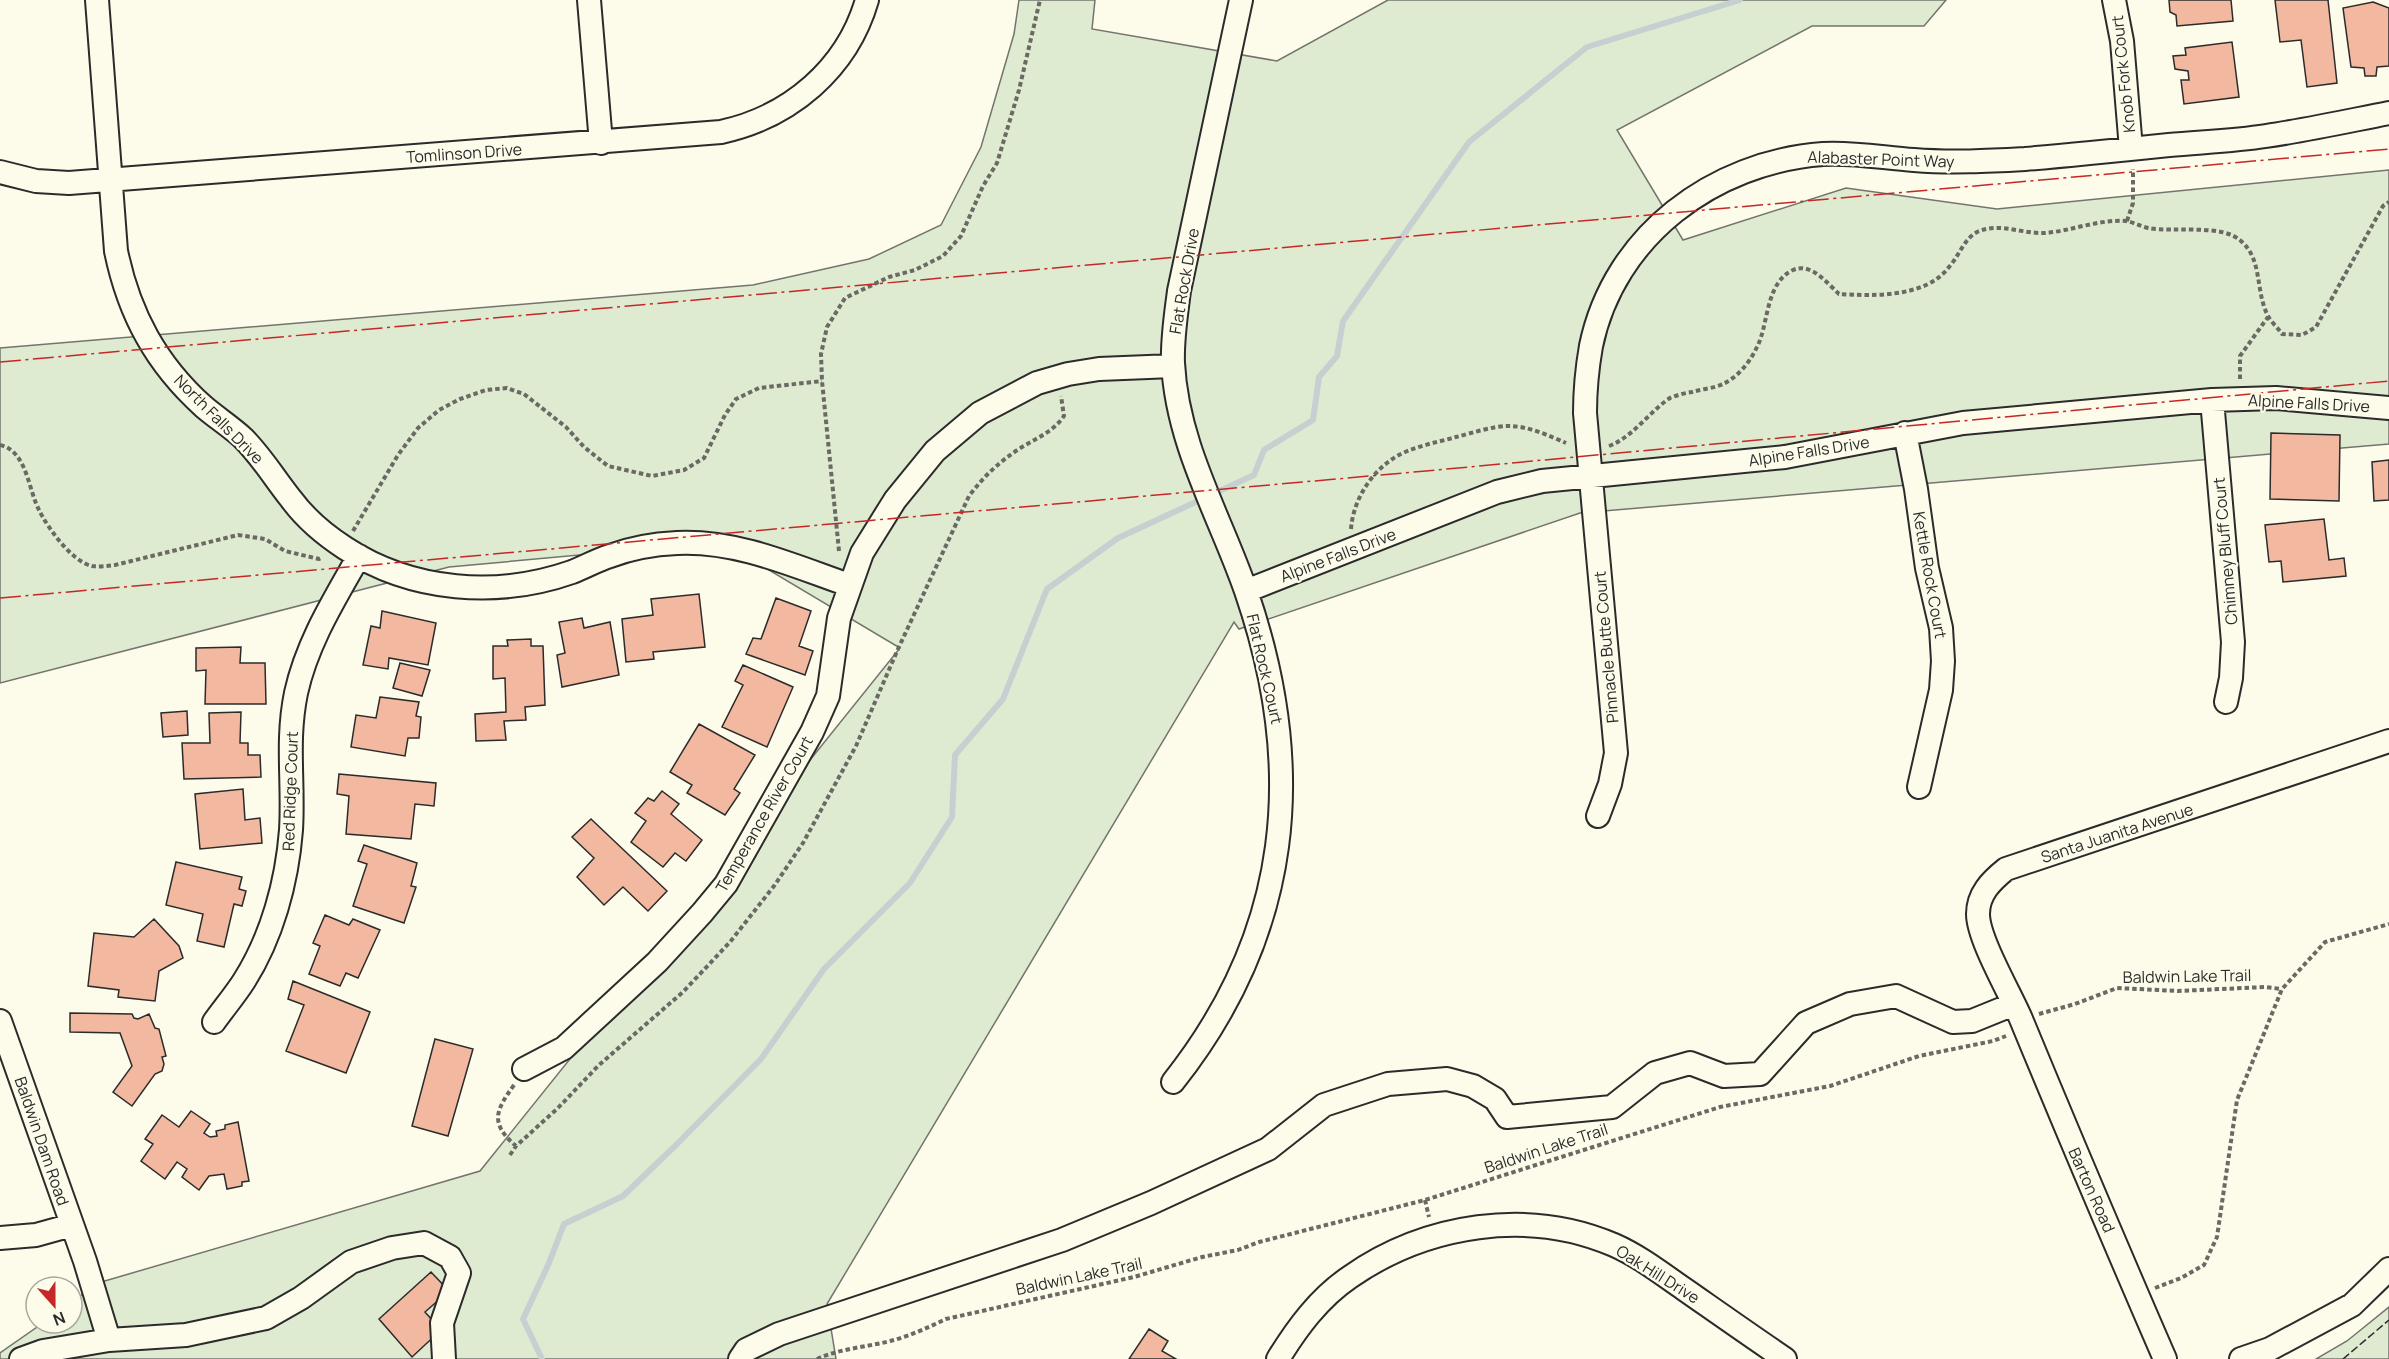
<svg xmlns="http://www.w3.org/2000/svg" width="2389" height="1359" viewBox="0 0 2389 1359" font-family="Manrope,sans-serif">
  <rect width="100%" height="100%" fill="#fdfbea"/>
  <path fill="#deebd1" stroke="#74746e" stroke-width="1.5" d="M 1019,0 L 1095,0 L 1092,29 L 1277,61 L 1388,0 L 1946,0 L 1924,26 L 1812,26 L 1617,130 L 1683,240 L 1846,188 L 1997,209 L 2389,170 L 2389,444 L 1580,513 L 1239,629 L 1234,622 L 827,1304 L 836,1359 L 0,1359 L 0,1353 L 43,1323 L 72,1323 L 72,1302 L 98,1283 L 480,1171 L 900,648 L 722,542 L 449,567 L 0,683 L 0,348 L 753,285 L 869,259 L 941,225 L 981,147 L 1014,34 Z
    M 2389,1307 L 2389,1359 L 2316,1359 L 2347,1341 Z"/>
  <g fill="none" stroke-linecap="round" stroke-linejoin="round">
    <path stroke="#c7d0d0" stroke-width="6" d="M 542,1359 L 523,1319 L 549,1263 L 564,1224 L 623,1196 L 676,1145 L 761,1059 L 824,969 L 910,883 L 952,817 L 955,755 L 1003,699 L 1047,589 L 1118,538 L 1254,475 L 1264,450 L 1313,420 L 1319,377 L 1337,356 L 1343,321 L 1469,142 L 1587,47 L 1740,0"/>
  </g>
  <path fill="#f2b8a0" stroke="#2b2b2b" stroke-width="1.5" d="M 2169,0 L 2231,0 L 2233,21 L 2177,26 L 2176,15 L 2170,12 Z
    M 2275,0 L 2328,0 L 2337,83 L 2307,87 L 2301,40 L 2280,42 Z
    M 2373,2 L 2389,8 L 2389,66 L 2377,67 L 2376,76 L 2365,76 L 2364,68 L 2351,67 L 2343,8 Z
    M 2232,42 L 2239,97 L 2184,104 L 2181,80 L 2189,80 L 2188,71 L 2175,69 L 2173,56 L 2186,55 L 2185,48 Z
    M 2271,433 L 2340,435 L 2339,501 L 2270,499 Z
    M 2389,460 L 2389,500 L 2374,501 L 2372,462 Z
    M 2324,519 L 2329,560 L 2344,558 L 2346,576 L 2283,582 L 2281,561 L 2269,562 L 2265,525 Z
    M 699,594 L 705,647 L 653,652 L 654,659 L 626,662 L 622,619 L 653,615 L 651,599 Z
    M 776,598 L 811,611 L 799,646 L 813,651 L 805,675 L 746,654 L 753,638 L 761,639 Z
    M 382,611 L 436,623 L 428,665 L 389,658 L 388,669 L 363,665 L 371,626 L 380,628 Z
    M 582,618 L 584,628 L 610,622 L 619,675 L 562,687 L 557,655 L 565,653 L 559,622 Z
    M 531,639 L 531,646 L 543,646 L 545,705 L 525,707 L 526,720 L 504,721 L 506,740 L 476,741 L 475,714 L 506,712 L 505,678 L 493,679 L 493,646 L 508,646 L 507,640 Z
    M 241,647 L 240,663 L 265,663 L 266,704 L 205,704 L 206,670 L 196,671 L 196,648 Z
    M 400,663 L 430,670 L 422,696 L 393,688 Z
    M 743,665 L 793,687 L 767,747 L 722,727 L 743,685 L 735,681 Z
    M 380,697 L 419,702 L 416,716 L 421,717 L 419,738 L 408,738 L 405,756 L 351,747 L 356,715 L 376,718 Z
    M 187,711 L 188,735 L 163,737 L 161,713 Z
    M 241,712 L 240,743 L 248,743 L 248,755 L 260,755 L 261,777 L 184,779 L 182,743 L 210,743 L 209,713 Z
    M 699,724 L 755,755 L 734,789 L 740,793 L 725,815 L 687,793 L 692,785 L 670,772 Z
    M 339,774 L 436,783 L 434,806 L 415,804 L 411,839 L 346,834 L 349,796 L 337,794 Z
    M 243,789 L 245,820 L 260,818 L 262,843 L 200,849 L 195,794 Z
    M 662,791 L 679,804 L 671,814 L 702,840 L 686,861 L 675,853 L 663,867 L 631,842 L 646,821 L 635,813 L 648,798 L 654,801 Z
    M 591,819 L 667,891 L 648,911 L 623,887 L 604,905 L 577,877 L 594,858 L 572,837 Z
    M 364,845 L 417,863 L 411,886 L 416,887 L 404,923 L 353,906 L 367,864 L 358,861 Z
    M 176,862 L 242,877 L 239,889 L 246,891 L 242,906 L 234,904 L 224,947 L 197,941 L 203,914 L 166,905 Z
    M 325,915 L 349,925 L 353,919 L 380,930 L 358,978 L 346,973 L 340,986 L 309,974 L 320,946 L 313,943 Z
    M 154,919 L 179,946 L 183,958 L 159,971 L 155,1001 L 118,997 L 119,990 L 88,986 L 94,933 L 134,937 Z
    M 293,981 L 370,1012 L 346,1073 L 286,1051 L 304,1005 L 288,999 Z
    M 70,1013 L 132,1014 L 134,1018 L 138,1019 L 149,1014 L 155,1028 L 159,1029 L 166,1056 L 162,1057 L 164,1064 L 162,1071 L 155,1074 L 132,1106 L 113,1092 L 132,1066 L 120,1033 L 70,1032 Z
    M 435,1039 L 473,1049 L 448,1136 L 412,1126 Z
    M 191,1111 L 210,1124 L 204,1133 L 210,1137 L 217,1136 L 216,1131 L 225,1129 L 225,1125 L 238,1122 L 249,1181 L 242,1182 L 242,1186 L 227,1189 L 224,1174 L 209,1176 L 199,1190 L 182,1177 L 187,1169 L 177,1162 L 165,1179 L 141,1161 L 153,1144 L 145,1139 L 162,1115 L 179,1127 Z
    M 431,1272 L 449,1291 L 425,1312 L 441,1330 L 412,1357 L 379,1319 Z
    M 1149,1329 L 1168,1341 L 1162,1351 L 1176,1359 L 1129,1359 Z"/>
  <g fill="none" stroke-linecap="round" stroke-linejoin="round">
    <g stroke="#2b2b2b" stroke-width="26">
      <path id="minor" d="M 97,0 L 116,251 C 129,314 156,364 204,407 C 217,418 231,427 243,438 C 262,457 275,479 291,499 C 305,518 325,535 345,548 C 412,592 498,598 572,572 C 585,567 597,560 610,556 C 631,548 655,544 677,543 C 737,540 794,566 849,585
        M 589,0 L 601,143
        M 2114,0 L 2122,41 L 2131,149
        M 0,172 L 36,181 L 69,183 L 721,132 C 790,117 847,69 867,0
        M 2212,400 L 2233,642 L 2231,678 L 2226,702
        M 1905,433 L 1916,489 L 1927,568 L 1941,628 L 1943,661 L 1941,690 L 1919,787
        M 1246,591 L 1497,492 L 1542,481 L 1785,457 L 1963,423 L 2212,400 L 2276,398 L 2389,408
        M 1598,816 L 1610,784 L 1616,753 L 1585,413 C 1585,391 1587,369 1591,346 C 1614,235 1714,162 1823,154 C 1853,152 1884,158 1914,160 C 1951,163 1989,161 2025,159 C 2073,155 2121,150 2169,145 C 2201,142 2234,141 2266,136 C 2307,130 2348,121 2389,113
        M 0,1021 L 85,1261 L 109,1340 L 43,1351 L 21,1359
        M 214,1022 C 224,1008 235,995 244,981 C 272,937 287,882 291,830 C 294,782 286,742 296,693 C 307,643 334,600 359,556
        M 524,1069 L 564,1048 L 657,962 L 702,913 L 726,884 L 812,732 L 828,696 L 839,618 L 862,553 L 895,500 L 935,451 L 980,413 L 1037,383 L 1068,374 L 1099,369 L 1173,366
        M 1173,1082 C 1292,932 1307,768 1246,591 C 1220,516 1177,445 1173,363 C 1172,339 1176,315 1179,291 L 1241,0
        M 0,1238 L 36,1235 L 72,1225
        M 109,1340 L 186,1335 L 266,1318 L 301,1298 L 351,1262 L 392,1248 L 424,1243 L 450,1257 L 459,1273 L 442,1323 L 444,1359
        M 740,1359 L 746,1350 L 779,1334 L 1062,1240 L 1151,1203 L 1268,1149 L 1324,1105 L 1388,1084 L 1447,1079 L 1473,1086 L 1495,1099 L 1507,1117 L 1612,1107 L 1655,1073 L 1690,1063 L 1724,1076 L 1760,1074 L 1806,1023 L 1850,1004 L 1896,996 L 1953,1022 L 1972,1021 L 2014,1004
        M 1278,1359 C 1297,1328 1319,1298 1350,1277 C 1426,1224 1528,1208 1614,1245 C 1639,1256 1661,1273 1684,1289 C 1717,1312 1751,1336 1785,1359
        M 2165,1359 C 2116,1246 2068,1133 2021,1019 C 2010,993 1978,939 1978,914 C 1978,894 1991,881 2006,869 L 2389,741
        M 2241,1359 L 2270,1349 L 2352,1305 L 2389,1269"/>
    </g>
    <path stroke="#6a6964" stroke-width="4" stroke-dasharray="4.5 3" stroke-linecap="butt" d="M 2127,221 L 2133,203 L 2133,169
      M 2240,379 L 2240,356 L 2268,317
      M 0,445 C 27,451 28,489 39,510 C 48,528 71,561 92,566 C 99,567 107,566 115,565 L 238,535 L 265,539 L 285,551 L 319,559 L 321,558
      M 1609,446 C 1633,437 1649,412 1670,398 C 1677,395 1685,393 1692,392 C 1702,389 1715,388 1723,384 C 1738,377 1750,362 1757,347 C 1769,324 1765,283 1793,270 C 1811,262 1827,283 1839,294 C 1873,296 1926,298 1949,267 C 1959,256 1964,239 1977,232 C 1999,222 2022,234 2045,233 C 2071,231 2099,219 2126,221 C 2133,222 2140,226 2148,228 C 2172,233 2222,223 2241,241 C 2263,260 2255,291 2268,316 C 2271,322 2278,328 2282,334 L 2302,335 L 2316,327 L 2383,206 L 2389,202
      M 1351,529 C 1353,502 1369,475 1391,460 C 1409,447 1435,443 1456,437 C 1472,433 1493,426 1509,426 C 1528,426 1550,436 1566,443
      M 353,531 L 398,455 L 418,428 L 439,410 L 460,399 L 486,390 L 507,388 L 524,394 L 566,427 L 584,447 L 608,466 L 652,476 L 684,470 L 704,458 L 725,415 L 736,399 L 759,388 L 822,381
      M 839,551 L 822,381 L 821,354 L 827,327 L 845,298 L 889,277 L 915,270 L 943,256 L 961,236 L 983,186 L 997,163 L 1019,90 L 1040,0
      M 2039,1014 L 2075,1004 L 2117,988 L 2178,991 L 2265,987 L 2282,989
      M 514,1085 C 496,1110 489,1123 516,1146
      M 510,1155 L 516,1146 L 557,1109 L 599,1065 L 683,992 L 730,942 L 774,886 L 803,843 L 856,746 L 898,649 L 969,496 C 984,476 1000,461 1022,447 C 1037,438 1054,431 1064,416 L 1061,396
      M 1425,1200 L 1429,1217
      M 2155,1288 L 2181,1278 L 2204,1265 L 2217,1237 L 2237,1100 L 2282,989 L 2325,942 L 2389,924
      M 817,1359 C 841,1348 869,1347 894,1340 C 912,1335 929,1327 946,1319 L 1134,1277 L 1202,1257 L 1238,1250 L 1259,1242 L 1425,1200 L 1720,1107 L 1830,1086 L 1919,1056 L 1993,1041 L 2006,1036"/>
    <use href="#minor" stroke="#fdfbea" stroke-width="22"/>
    <path stroke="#2b2b2b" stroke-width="1.5" stroke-dasharray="8 3" stroke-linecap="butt" d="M 2343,1359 L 2389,1320"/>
    <path stroke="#c62828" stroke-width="1.5" stroke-dasharray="21 4.5 3 4.5" stroke-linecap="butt" d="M 0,362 L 2389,149
      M 0,598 L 1426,471 L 2389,381"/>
  </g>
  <g text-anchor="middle" stroke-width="4.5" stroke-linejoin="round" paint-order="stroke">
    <g font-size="16" fill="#2b2b2b" stroke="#fdfbea">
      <text transform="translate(2123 74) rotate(-96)" y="6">Knob Fork Court</text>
      <text transform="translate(464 153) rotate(-4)" y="6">Tomlinson Drive</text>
      <text transform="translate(1881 159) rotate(2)" y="6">Alabaster Point Way</text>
      <text transform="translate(1184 281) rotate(-80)" y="6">Flat Rock Drive</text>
      <text transform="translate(2309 403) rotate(3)" y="6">Alpine Falls Drive</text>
      <text transform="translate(219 419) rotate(45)" y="6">North Falls Drive</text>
      <text transform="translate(1809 451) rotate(-9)" y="6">Alpine Falls Drive</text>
      <text transform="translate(2225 551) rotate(-95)" y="6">Chimney Bluff Court</text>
      <text transform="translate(1338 555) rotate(-21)" y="6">Alpine Falls Drive</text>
      <text transform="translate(1930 575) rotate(80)" y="6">Kettle Rock Court</text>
      <text transform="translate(1606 647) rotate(-95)" y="6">Pinnacle Butte Court</text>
      <text transform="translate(1265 669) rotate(77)" y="6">Flat Rock Court</text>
      <text transform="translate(290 791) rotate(-88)" y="6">Red Ridge Court</text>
      <text transform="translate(764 814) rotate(-60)" y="6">Temperance River Court</text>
      <text transform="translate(2117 833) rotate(-18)" y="6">Santa Juanita Avenue</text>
      <text transform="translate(2187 976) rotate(-1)" y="6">Baldwin Lake Trail</text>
      <text transform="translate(42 1141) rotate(71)" y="6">Baldwin Dam Road</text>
      <text transform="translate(1546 1148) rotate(-18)" y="6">Baldwin Lake Trail</text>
      <text transform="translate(2092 1190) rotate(66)" y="6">Barton Road</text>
      <text transform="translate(1658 1274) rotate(32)" y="6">Oak Hill Drive</text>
      <text transform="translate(1079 1276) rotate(-12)" y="6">Baldwin Lake Trail</text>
    </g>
  </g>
  <g transform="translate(54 1305) rotate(159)"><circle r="28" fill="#fdfbea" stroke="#a9a89e" stroke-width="1.5"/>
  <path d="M0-4.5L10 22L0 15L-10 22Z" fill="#c62828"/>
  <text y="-9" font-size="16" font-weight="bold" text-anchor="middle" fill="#2b2b2b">N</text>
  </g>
</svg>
